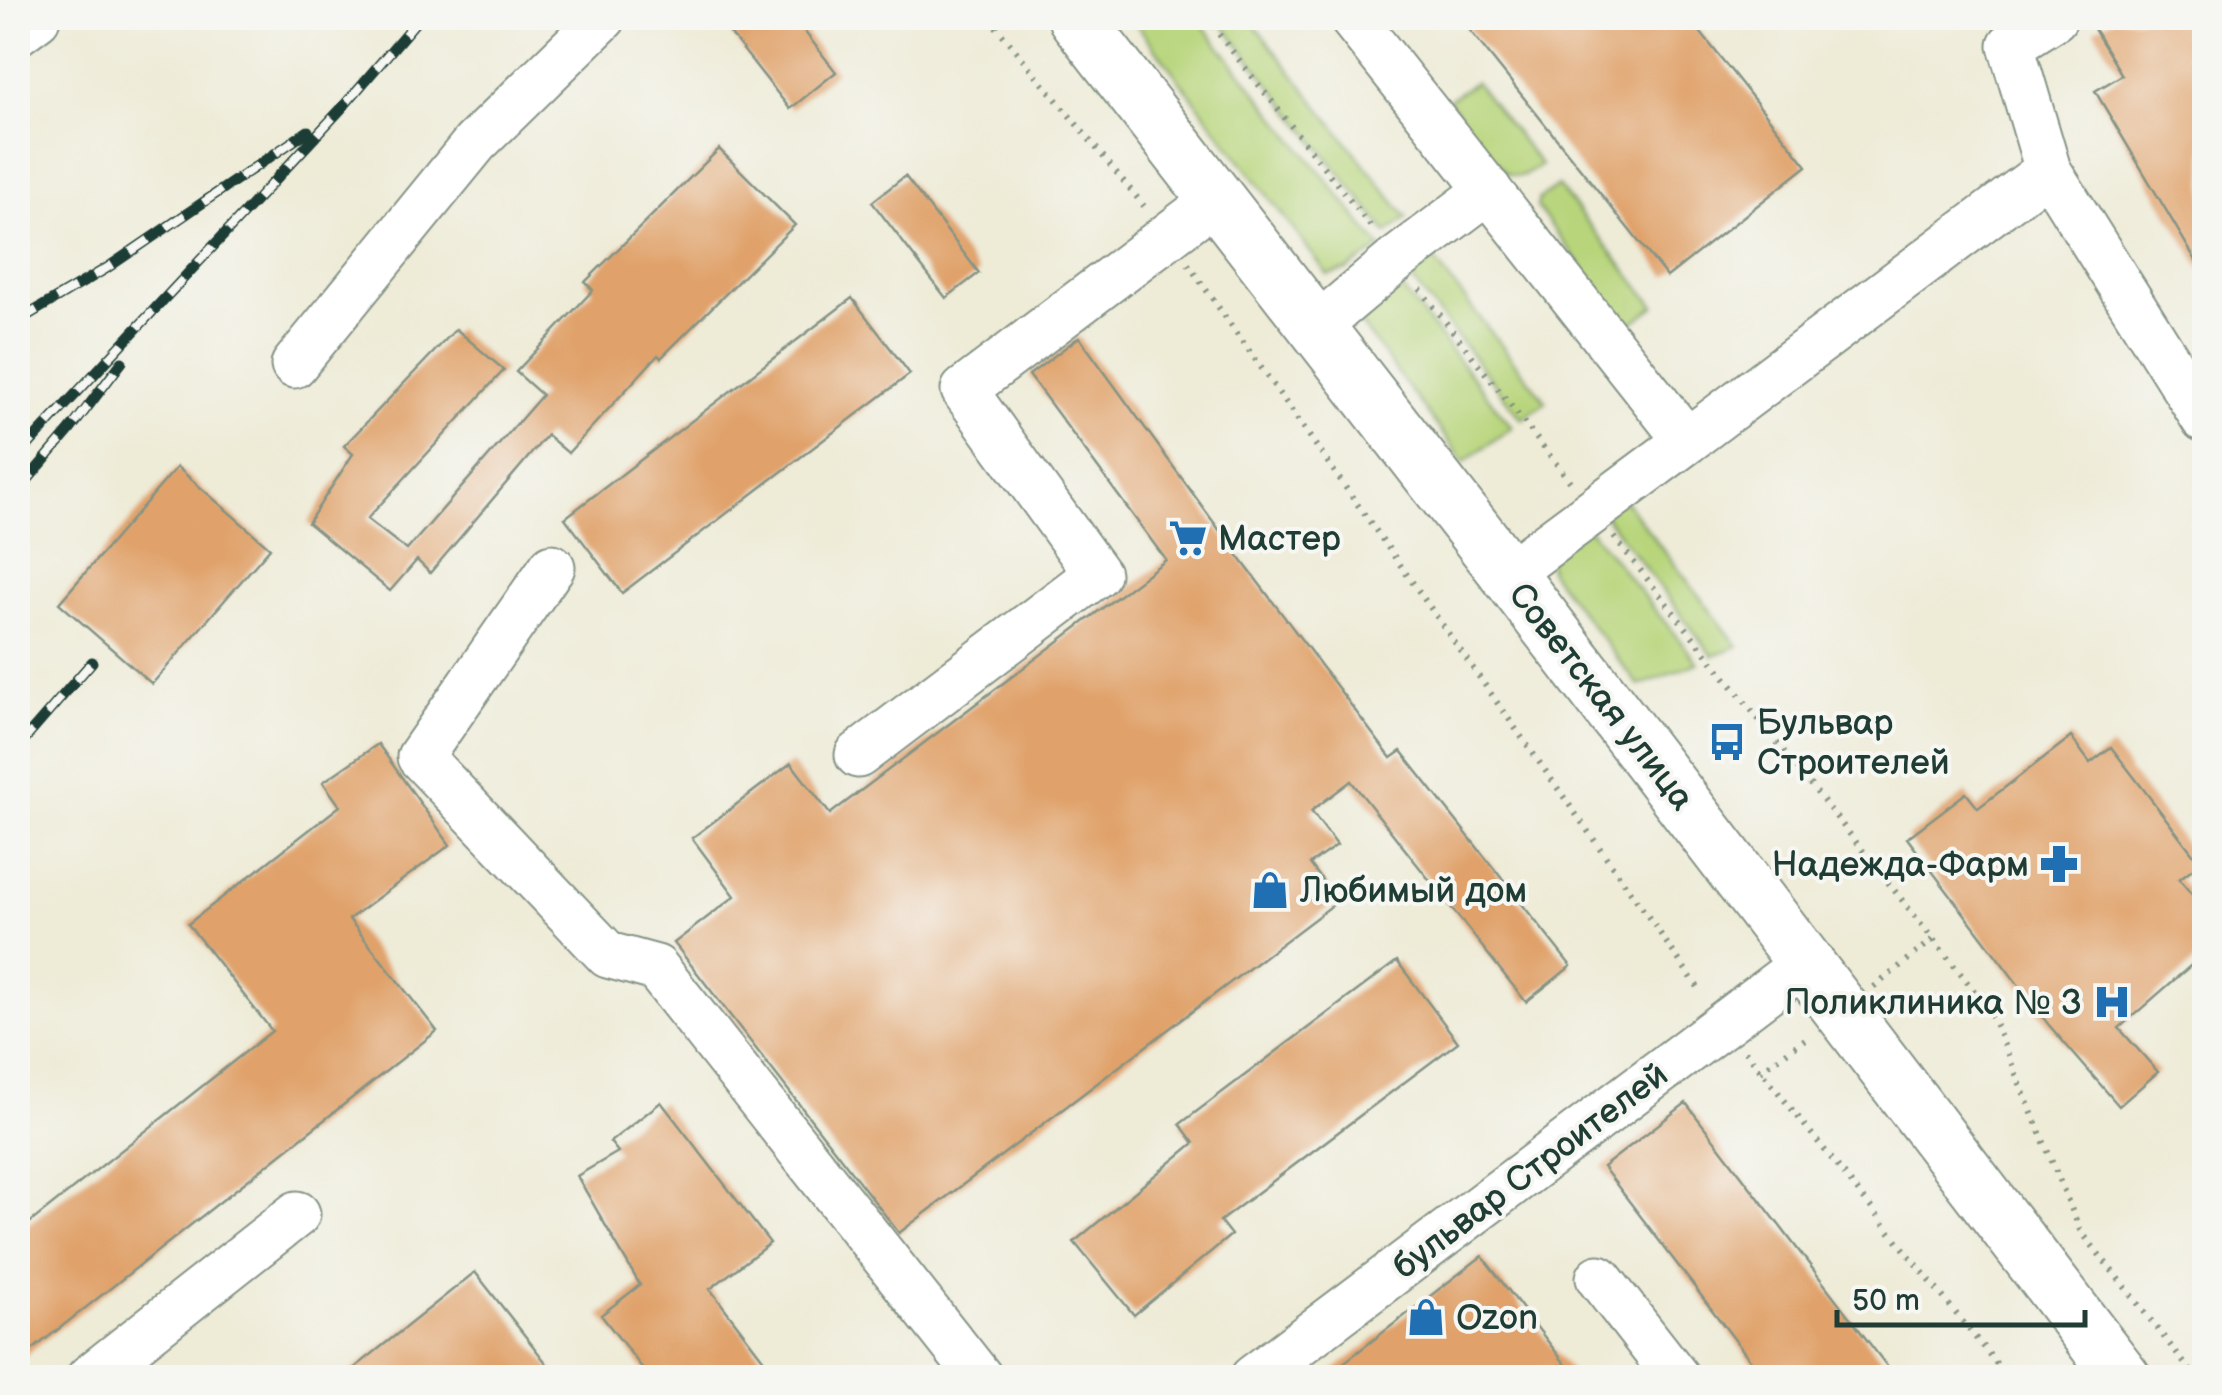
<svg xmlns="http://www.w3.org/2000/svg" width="2222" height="1395" viewBox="0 0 2222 1395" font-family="'Balsamiq Sans',sans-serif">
  <rect width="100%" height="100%" fill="#f6f6f2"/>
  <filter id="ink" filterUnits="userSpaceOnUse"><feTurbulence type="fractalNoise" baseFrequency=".01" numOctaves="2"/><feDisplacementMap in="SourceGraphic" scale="20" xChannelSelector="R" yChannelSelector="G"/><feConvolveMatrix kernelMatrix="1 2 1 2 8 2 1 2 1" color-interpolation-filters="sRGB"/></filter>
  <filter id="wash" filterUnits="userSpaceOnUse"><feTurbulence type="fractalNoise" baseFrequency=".0048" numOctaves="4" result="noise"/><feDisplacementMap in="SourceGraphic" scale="40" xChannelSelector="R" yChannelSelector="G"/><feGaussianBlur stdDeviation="2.25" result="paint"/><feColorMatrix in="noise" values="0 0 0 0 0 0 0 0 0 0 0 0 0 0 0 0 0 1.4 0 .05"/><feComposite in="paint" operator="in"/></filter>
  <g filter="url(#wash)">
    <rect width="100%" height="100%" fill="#eeebd7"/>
    <path fill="#b8d57b" stroke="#6c8958" stroke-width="2.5" d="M 1132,18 L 1197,18 L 1381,248 L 1347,270 L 1328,275 Z
      M 1232,18 L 1249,18 L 1407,218 L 1387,233 L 1223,25 Z
      M 1475,82 L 1541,165 C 1529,173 1520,181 1505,172 L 1448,100 Z
      M 1558,186 L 1655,306 L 1627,327 L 1537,207 L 1539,199 Z
      M 1419,241 L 1546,402 L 1522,419 L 1396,260 Z
      M 1386,269 L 1512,427 L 1464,462 L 1357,319 Z
      M 1594,502 L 1626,502 L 1738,646 L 1713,656 Z
      M 1577,514 L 1698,663 L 1639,686 L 1550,572 L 1548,559 Z"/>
    <g id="blocks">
      <path fill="#e0a26b" d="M 718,18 L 794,18 L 836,72 L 790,109 Z
        M 1460,18 L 1689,18 L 1807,166 L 1667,277 Z
        M 2114,18 L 2204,18 L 2204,274 L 2095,91 L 2122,75 L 2094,29 Z
        M 719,149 L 795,225 L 661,358 L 658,355 L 568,453 L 547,435 L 430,573 L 417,560 L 390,591 L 308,523 L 353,454 L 344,446 L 456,329 L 504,370 L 367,519 L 407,550 L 542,395 L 516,372 L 593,290 L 585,282 Z
        M 905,176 L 979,273 L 946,298 L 872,202 Z
        M 852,298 L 910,374 L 622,593 L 565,518 Z
        M 1079,337 L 1239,557 L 1391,758 L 1401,751 L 1571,966 L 1526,1002 L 1351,781 L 1311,811 L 1337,845 L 1310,864 L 1338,901 L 899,1233 L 674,943 L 735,896 L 692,838 L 791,763 L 830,814 L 1166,560 L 1029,375 Z
        M 177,467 L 270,548 L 152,684 L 59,603 Z
        M 2071,737 L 2090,763 L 2111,747 L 2200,863 L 2179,879 L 2204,909 L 2204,954 L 2119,1028 L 2158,1072 L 2119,1106 L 2048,1024 L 1907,838 L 1966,793 L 1978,808 Z
        M 378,744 L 450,845 L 349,919 L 437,1031 L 18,1361 L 18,1232 L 272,1031 L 188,924 L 340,806 L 323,782 Z
        M 1397,961 L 1458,1042 L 1220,1221 L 1231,1235 L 1134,1315 L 1074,1242 L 1194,1143 L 1180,1124 Z
        M 661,1102 L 770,1243 L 710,1289 L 778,1378 L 650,1378 L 601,1315 L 640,1285 L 577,1176 L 618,1152 L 610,1142 Z
        M 1686,1103 L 1896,1378 L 1764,1378 L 1603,1167 Z
        M 1482,1256 L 1576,1378 L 1324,1378 Z
        M 475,1272 L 558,1378 L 342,1378 Z"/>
    </g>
  </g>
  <g filter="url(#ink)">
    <use href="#blocks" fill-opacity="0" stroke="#869486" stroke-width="2.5"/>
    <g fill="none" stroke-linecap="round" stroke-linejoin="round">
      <g stroke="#869486" stroke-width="49">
        <path id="minor" d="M 1352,18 L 1687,441 L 2048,170 L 2011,45 L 2054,18
          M 18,32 L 37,18
          M 2048,170 L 2204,419
          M 1315,328 L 1396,260 L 1489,190
          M 294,365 L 475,143 L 603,18
          M 552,567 L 420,757 L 608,955 L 656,968 L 980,1378
          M 1508,574 L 1687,441
          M 858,755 L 1097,574 L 964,390 L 1218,198
          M 1599,1278 L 1677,1378
          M 89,1378 L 297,1214
          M 1253,1378 L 1806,962"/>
      </g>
      <g stroke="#869486" stroke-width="59">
        <path id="major" d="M 1076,18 L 1508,574 L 2123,1378"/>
      </g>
      <path stroke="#869486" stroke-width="6" stroke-dasharray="2.5 8" stroke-linecap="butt" d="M 989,18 L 1144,206
        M 1206,18 L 1375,232
        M 1188,264 L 1702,993
        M 1420,289 L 1572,484
        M 1614,537 L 1990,1011 L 2080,1230 L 2196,1378
        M 1874,987 L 1935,938
        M 1745,1051 L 2008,1378
        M 1760,1071 L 1808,1037"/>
      <use href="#minor" stroke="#fff" stroke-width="45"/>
      <use href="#major" stroke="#fff" stroke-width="55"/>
      <g stroke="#1f3d34" stroke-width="11">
        <path id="rail" d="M 18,321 L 107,268 L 308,131
          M 18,456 L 341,109 L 419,18
          M 18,491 L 70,430 L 122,362
          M 18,747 L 92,662"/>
      </g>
      <use href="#rail" stroke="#f6f6f2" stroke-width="8" stroke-dasharray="22" stroke-linecap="butt"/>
    </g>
  </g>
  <defs>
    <g id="supermarket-bare" transform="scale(3)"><path d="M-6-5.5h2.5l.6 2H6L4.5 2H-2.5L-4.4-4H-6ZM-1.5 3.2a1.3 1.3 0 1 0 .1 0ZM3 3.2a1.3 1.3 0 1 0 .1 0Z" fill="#1f6fb2" stroke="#f6f6f2" stroke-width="2.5" paint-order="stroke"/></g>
    <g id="bus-bare" transform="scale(3)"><path d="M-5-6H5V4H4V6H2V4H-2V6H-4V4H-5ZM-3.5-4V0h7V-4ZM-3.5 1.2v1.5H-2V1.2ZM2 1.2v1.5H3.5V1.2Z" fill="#1f6fb2" stroke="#f6f6f2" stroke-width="2.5" paint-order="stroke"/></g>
    <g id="pharmacy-bare" transform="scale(3)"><path d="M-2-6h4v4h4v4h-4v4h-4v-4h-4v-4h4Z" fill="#1f6fb2" stroke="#f6f6f2" stroke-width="2.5" paint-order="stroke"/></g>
    <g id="shop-bare" transform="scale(3)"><path d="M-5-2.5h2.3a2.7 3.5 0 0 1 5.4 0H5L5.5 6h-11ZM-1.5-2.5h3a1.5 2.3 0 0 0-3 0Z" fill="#1f6fb2" stroke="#f6f6f2" stroke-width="2.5" paint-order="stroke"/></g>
    <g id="hospital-bare" transform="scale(3)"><path d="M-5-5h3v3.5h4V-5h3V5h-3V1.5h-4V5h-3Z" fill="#1f6fb2" stroke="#f6f6f2" stroke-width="2.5" paint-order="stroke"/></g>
  </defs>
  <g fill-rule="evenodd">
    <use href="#supermarket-bare" x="1188" y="538"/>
    <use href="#bus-bare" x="1727" y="742"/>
    <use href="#pharmacy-bare" x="2059" y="864"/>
    <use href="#shop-bare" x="1270" y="890"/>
    <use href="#hospital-bare" x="2112" y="1002"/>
    <use href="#shop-bare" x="1426" y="1317"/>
  </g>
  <g text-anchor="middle" stroke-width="8" stroke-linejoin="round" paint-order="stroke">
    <g font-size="35" fill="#1f3d34" stroke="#f6f6f2" text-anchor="start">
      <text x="1218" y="550">Мастер</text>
      <text x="1757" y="734">Бульвар<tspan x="1757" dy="40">Строителей</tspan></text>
      <text x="2029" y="876" text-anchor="end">Надежда-Фарм</text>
      <text x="1300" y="902">Любимый дом</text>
      <text x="2082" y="1014" text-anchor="end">Поликлиника № 3</text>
      <text x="1456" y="1329">Ozon</text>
    </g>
    <g font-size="35" fill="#1f3d34" stroke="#f6f6f2">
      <text transform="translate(1602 696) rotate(52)" y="12">Советская улица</text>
      <text transform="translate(1530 1170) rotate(-37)" y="12">бульвар Строителей</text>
    </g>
  </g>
  <rect width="2222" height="1395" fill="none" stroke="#f6f6f2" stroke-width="60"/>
  <path d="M1837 1310v15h248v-15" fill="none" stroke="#1f3d34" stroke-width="5"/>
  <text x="1852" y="1310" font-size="30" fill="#1f3d34" stroke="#f6f6f2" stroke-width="8" paint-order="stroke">50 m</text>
</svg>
